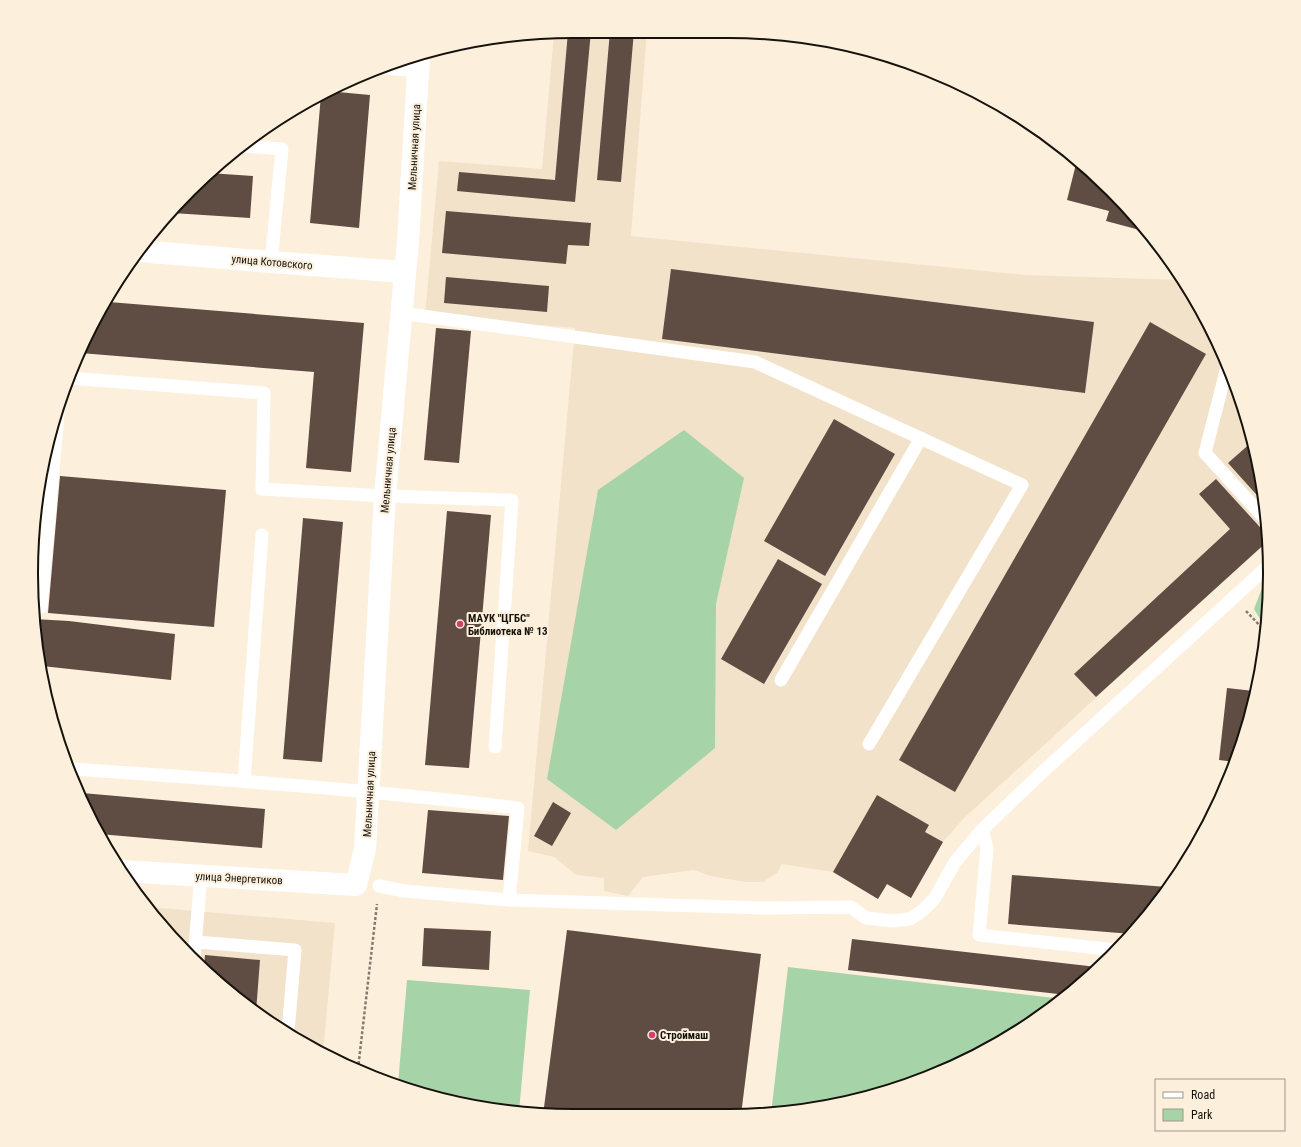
<svg xmlns="http://www.w3.org/2000/svg" width="1301" height="1147" viewBox="0 0 1301 1147" font-family="'Roboto Condensed',sans-serif">
  <rect width="100%" height="100%" fill="#fcf0dd"/>
  <path fill="#f2e2c9" d="M 574,31 L 647,31 L 631,236 L 1026,275 L 1181,280 L 1214,334 L 1251,433 L 1266,518 L 1258,525 L 1269,540 L 963,819 L 943,842 L 911,898 L 887,885 L 878,899 L 833,872 L 782,864 L 777,873 L 763,882 L 745,882 L 710,876 L 694,870 L 643,877 L 628,896 L 604,891 L 604,878 L 576,875 L 554,857 L 528,851 L 575,328 L 425,315 L 439,161 L 542,169 L 554,34 Z
    M 148,907 L 335,923 L 323,1053 L 243,1004 L 165,931 Z"/>
  <path fill="#a7d3a9" d="M 684,430 L 744,478 L 716,604 L 715,748 L 616,830 L 547,779 L 598,490 Z
    M 1267,580 L 1266,614 L 1260,619 L 1254,609 L 1264,583 Z
    M 788,967 L 1063,999 L 1058,1004 L 968,1060 L 868,1097 L 771,1114 Z
    M 407,980 L 530,990 L 519,1112 L 433,1097 L 398,1084 Z"/>
  <path fill="#5f4d44" d="M 573,31 L 591,31 L 575,202 L 457,191 L 459,172 L 555,180 L 568,32 Z
    M 610,31 L 634,31 L 621,182 L 597,180 Z
    M 327,91 L 370,95 L 359,228 L 310,223 L 321,95 Z
    M 1077,160 L 1085,166 L 1147,232 L 1106,221 L 1109,211 L 1067,200 Z
    M 209,173 L 253,176 L 250,218 L 172,213 Z
    M 446,211 L 591,223 L 589,246 L 568,245 L 566,264 L 442,253 Z
    M 671,269 L 1094,322 L 1085,393 L 662,339 Z
    M 446,277 L 549,286 L 547,312 L 444,303 Z
    M 109,302 L 364,323 L 351,472 L 306,468 L 314,372 L 80,353 Z
    M 1150,322 L 1206,354 L 955,792 L 899,760 Z
    M 436,328 L 471,331 L 459,463 L 424,460 Z
    M 834,419 L 895,454 L 825,576 L 764,541 Z
    M 1253,441 L 1263,502 L 1228,463 Z
    M 60,476 L 226,490 L 214,627 L 48,613 Z
    M 1216,479 L 1269,537 L 1269,540 L 1096,697 L 1074,674 L 1230,529 L 1199,494 Z
    M 447,511 L 491,515 L 469,768 L 425,765 Z
    M 303,518 L 343,522 L 322,762 L 283,759 Z
    M 778,559 L 822,584 L 764,684 L 721,659 Z
    M 34,619 L 69,621 L 175,634 L 171,680 L 42,666 Z
    M 1227,688 L 1254,691 L 1241,748 L 1235,762 L 1219,760 Z
    M 82,793 L 265,809 L 262,848 L 99,834 Z
    M 877,795 L 929,825 L 925,832 L 943,842 L 911,898 L 887,884 L 878,899 L 833,872 Z
    M 553,802 L 571,813 L 552,846 L 534,836 Z
    M 428,810 L 509,816 L 503,880 L 422,873 Z
    M 1012,875 L 1167,887 L 1132,934 L 1008,924 Z
    M 424,928 L 491,931 L 489,970 L 422,966 Z
    M 567,930 L 761,954 L 741,1115 L 543,1115 Z
    M 852,939 L 1097,967 L 1067,995 L 848,970 Z
    M 205,955 L 260,960 L 256,1012 L 243,1004 L 204,967 Z"/>
  <g fill="none" stroke-linecap="round" stroke-linejoin="round">
    <path stroke="#837b6f" stroke-width="2.5" stroke-dasharray="3 2" stroke-linecap="butt" d="M 1246,611 L 1266,632
      M 358,1069 L 377,904"/>
    <path stroke="#fff" stroke-width="13" d="M 385,68 L 418,71
      M 245,146 L 282,149 L 271,262
      M 401,313 L 755,362 L 1022,485 L 869,744
      M 1227,367 L 1205,453 L 1266,520
      M 69,378 L 264,393 L 262,489 L 385,496 L 512,500 L 495,747
      M 41,607 L 58,413
      M 781,680 L 921,438
      M 72,769 C 221,779 370,790 518,808 L 509,900
      M 244,781 L 262,535
      M 982,830 L 987,848 L 979,935 L 1116,950
      M 1199,837 L 1201,837
      M 379,886 L 405,891 L 509,900 L 764,908 L 851,907 L 866,918 L 893,921 L 910,919 L 922,911 L 935,898 L 955,862 L 982,830 L 1036,778 L 1268,566
      M 196,942 L 295,950 L 288,1032
      M 194,958 L 201,875"/>
    <path stroke="#fff" stroke-width="22" d="M 139,251 L 271,262 L 405,272
      M 122,871 L 356,885 L 365,849 L 385,496 L 408,241 L 419,55"/>
  </g>
  <g fill="#d0426b" stroke="#fcf0dd" stroke-width="1.5">
    <circle cx="460" cy="624" r="4"/>
    <circle cx="652" cy="1035" r="4"/>
  </g>
  <g text-anchor="middle" stroke-width="4" stroke-linejoin="round" paint-order="stroke">
    <g font-size="11" fill="#16120c" stroke="#fcf0dd">
      <text transform="translate(414 147) rotate(-87)" y="4">Мельничная улица</text>
      <text transform="translate(272 262) rotate(5)" y="4">улица Котовского</text>
      <text transform="translate(388 470) rotate(-85)" y="4">Мельничная улица</text>
      <text transform="translate(369 794) rotate(-87)" y="4">Мельничная улица</text>
      <text transform="translate(239 878) rotate(3)" y="4">улица Энергетиков</text>
    </g>
    <g font-size="11" font-weight="bold" fill="#16120c" stroke="#fcf0dd" text-anchor="start">
      <text x="468" y="622">МАУК "ЦГБС"<tspan x="468" dy="13">Библиотека № 13</tspan></text>
      <text x="660" y="1039">Строймаш</text>
    </g>
  </g>
  <path d="M0 0H1301V1147H0ZM573 38H728A535 535 0 0 1 1263 573V574A535 535 0 0 1 728 1109H573A535 535 0 0 1 38 574V573A535 535 0 0 1 573 38Z" fill="#fcf0dd" fill-rule="evenodd"/>
  <path fill="none" stroke="#16120c" stroke-width="2" d="M573 38H728A535 535 0 0 1 1263 573V574A535 535 0 0 1 728 1109H573A535 535 0 0 1 38 574V573A535 535 0 0 1 573 38Z"/>
  <rect x="1155" y="1079" width="130" height="52" fill="#fcf0dd" stroke="#a09789"/>
  <rect x="1163" y="1092" width="20" height="6" fill="#ffffff" stroke="#a09789"/>
  <text x="1191" y="1099" font-size="12" fill="#16120c">Road</text>
  <rect x="1163" y="1109" width="20" height="12" fill="#a7d3a9" stroke="#a09789"/>
  <text x="1191" y="1119" font-size="12" fill="#16120c">Park</text>
</svg>
